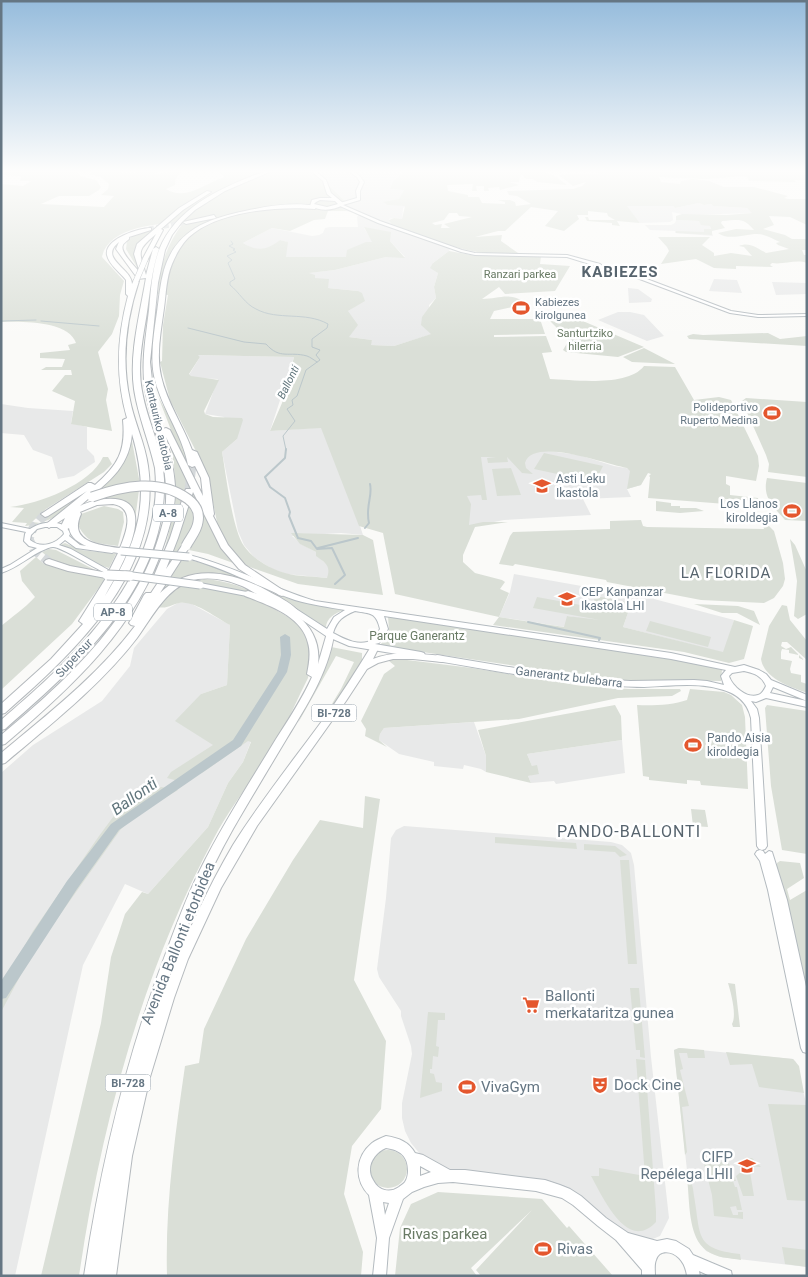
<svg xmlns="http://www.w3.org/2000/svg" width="808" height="1277" viewBox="0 0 808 1277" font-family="Roboto,sans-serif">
  <rect width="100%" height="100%" fill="#fafaf8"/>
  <path fill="#e8e9e9" d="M 313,170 L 406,170 L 393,181 L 390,189 L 404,190 L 399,200 L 406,206 L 403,208 L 402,219 L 394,218 L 389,219 L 392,225 L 452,245 L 449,251 L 433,263 L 438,273 L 434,287 L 436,298 L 429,305 L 432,334 L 394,346 L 370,345 L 372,340 L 349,337 L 348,311 L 360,303 L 358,291 L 328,288 L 307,273 L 335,270 L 386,257 L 405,257 L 390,241 L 364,228 L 373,242 L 346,257 L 285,257 L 287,242 L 280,240 L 268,250 L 253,249 L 243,243 L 272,228 L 312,236 L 319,235 L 323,233 L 325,228 L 330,227 L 358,227 L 357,217 L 359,214 L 342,210 L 344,200 Z
    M 699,203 L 704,205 L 711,204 L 713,206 L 747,208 L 753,213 L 686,215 L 672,212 L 673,220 L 670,222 L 640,223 L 626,206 L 673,206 L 675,208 Z
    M 676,220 L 699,221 L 710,226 L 713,236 L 675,233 L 675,231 L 650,230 L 645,225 L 671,225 L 675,223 Z
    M 714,279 L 737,280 L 742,293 L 709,291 Z
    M 772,282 L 807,283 L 807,294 L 776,295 Z
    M 628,288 L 638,289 L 652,299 L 651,302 L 629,303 Z
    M 618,312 L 630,312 L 644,315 L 664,336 L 647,341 L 598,320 Z
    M 197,355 L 294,357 L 270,431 L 327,427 L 363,535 L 341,533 L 292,536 L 301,544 L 316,552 L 317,556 L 328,565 L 330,570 L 328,578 L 286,574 L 270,568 L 254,557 L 244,545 L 238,531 L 222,452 L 237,439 L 224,417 L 205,414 L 218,379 L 195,378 L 189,375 L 200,357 Z
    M 1,404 L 28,408 L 73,411 L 71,423 L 87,427 L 87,449 L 94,456 L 95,462 L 74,476 L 58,479 L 52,457 L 33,450 L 24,435 L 1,433 Z
    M 496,444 L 579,455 L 614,466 L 643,471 L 641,485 L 627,489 L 631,497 L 583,499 L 591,515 L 504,520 L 469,527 L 469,505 L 442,455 L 491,452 Z
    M 514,574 L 604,590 L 607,588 L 619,590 L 623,596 L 628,597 L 636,598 L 641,594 L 652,596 L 654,599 L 734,620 L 724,653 L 623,627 L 629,610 L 600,622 L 568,616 L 565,627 L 499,617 L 510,592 Z
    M 178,603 L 190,603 L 230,625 L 227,685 L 201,694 L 251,741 L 243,762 L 228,783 L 208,827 L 148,894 L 125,884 L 83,965 L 15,1276 L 1,1276 L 1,773 L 33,745 L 102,701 L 130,666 L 134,648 L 167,609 Z
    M 474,722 L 486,756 L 486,772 L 481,769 L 464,765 L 463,769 L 434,766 L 434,762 L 399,754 L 379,740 L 380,734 L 384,728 Z
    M 622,740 L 625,773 L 556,784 L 554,781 L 531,783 L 528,776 L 539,773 L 532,766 L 527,754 Z
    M 404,826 L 611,842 L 622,845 L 631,853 L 634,865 L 651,1057 L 669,1218 L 660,1236 L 645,1242 L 618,1228 L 577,1193 L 562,1187 L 443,1169 L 425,1160 L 411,1143 L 405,1131 L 402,1118 L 402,1103 L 412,1054 L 411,1046 L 401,1016 L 401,1011 L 379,977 L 377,969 L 386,898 L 391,838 L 396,830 Z
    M 679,1048 L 793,1059 L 796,1062 L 807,1107 L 807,1267 L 721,1257 L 706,1251 L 697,1239 L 693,1226 L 674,1050 Z"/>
  <path fill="#dadfd7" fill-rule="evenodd" d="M 1,170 L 75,170 L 80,176 L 96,180 L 101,187 L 99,190 L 89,196 L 59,196 L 41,204 L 104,207 L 114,196 L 101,195 L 108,189 L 109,184 L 101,177 L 89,174 L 96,170 L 130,173 L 155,170 L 156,174 L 169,172 L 170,170 L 188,170 C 179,173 175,176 175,185 L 166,189 C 186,201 204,184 224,177 L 221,173 L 223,172 L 313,170 L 344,200 L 346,204 L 342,209 L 348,211 L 328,211 L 325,219 L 314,220 L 290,231 L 272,228 L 243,243 C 258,252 267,250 280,240 L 288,242 L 286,257 L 346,257 L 347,250 L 366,242 L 372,242 L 364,227 L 391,232 L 390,241 L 405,258 L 386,257 L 335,270 L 309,273 L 315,275 L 315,278 L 329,279 L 328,288 L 358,291 L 362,293 L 365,301 L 348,311 L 358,325 L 349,337 L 372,340 L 371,345 L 394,346 L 431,334 L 421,325 L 422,317 L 436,298 L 434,287 L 438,273 L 430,268 L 433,263 L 449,251 L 477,256 L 541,256 L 540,264 L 570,266 L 555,291 L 505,294 L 499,287 L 482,299 C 500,299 510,291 527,304 L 494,311 L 490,319 L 540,319 L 545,334 L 494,335 L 494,337 L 546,336 L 552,352 L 542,353 L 550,379 C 575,380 628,387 644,366 L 675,367 L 694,400 L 719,397 L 731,400 L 758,456 L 759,466 L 756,481 L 726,476 L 726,484 L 730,486 L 730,495 L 758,498 L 759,501 L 725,499 L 726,504 L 648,498 L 650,477 L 649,476 L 651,474 L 648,473 L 641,485 L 627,489 L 630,471 L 627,468 C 608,465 533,436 525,463 L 526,468 L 533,474 L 522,473 L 507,457 L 508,462 L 488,463 L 487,458 L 496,457 L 481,457 L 487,500 L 482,500 L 481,495 L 467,496 L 471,504 L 469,525 L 483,522 L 508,522 L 475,527 L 463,555 L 463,562 L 475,573 L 502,580 L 505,582 L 500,589 L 509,593 L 499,617 L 564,627 L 567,616 L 600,620 L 533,608 L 537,597 L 602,609 L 603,606 L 593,605 L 595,596 L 628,602 L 629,610 L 623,627 L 723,652 L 734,620 L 753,626 L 744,659 L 729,663 L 684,652 L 493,625 L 499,617 L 395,594 L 383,533 L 359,526 L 321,428 L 270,431 L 282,403 L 294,357 L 198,355 L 200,357 L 189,374 L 191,376 L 219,380 L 204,411 L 205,414 L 213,417 L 242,418 L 243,420 L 237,439 L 222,452 C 226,474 232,529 244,546 C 253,559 270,569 285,573 C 298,577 314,576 327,578 C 331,566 326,563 316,556 L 316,552 L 300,544 L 291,533 L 363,535 L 373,540 L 383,595 L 298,584 L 244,565 L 229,548 L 218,527 L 207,473 L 170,400 L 160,362 L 162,361 L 163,325 L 168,295 L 158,294 C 159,267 167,244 183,223 C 158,223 108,227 102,257 L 124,281 L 120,295 L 119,316 L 112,334 L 98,352 L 108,389 L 106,400 L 112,431 L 71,424 L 75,401 L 52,391 L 65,375 L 72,375 L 71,370 L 41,370 L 46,367 L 62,367 L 65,359 L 40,358 L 40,353 L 70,350 L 68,345 L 76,343 C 69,321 22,321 1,322 L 1,184 L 23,186 L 31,181 L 20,181 L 21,176 L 1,175 Z
    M 406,170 L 540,170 L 555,176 L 567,185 L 537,182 L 533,179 L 526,179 L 522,175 L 520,176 L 519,182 L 509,182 L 519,185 L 500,190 L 499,187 L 488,188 L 489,191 L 484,191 L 484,186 L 476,186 L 477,191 L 472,191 L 473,184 L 447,185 L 448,191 L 468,195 L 468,197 L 479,197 L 482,203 L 505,204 L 505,202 L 498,200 L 513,200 L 510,200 L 515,202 L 516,206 L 531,204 L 517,196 L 509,195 L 507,191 L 573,189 L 582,186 L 586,182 L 573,186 L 559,175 L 598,174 L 595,170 L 807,170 L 807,180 L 794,180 L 796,182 L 749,181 L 748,178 L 744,176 L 706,179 L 659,177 L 661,182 L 680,184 L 681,181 L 692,179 L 709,181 L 724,187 L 754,187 L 788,196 L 784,198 L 788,199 L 807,199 L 807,225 L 790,217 L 769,216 L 774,225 L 763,229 L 785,235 L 792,239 L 807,239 L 807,250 L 802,250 L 804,255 L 807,255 L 807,263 C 796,259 783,265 772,263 L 770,265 L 773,267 L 736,266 L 736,269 L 714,268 L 696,259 L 661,264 L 669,251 L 667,247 L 658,237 L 710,237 L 702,245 L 714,253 L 714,256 L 731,253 L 752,256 L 744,247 L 739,246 C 749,241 759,249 766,253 L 789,249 L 778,245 L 776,243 L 780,242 C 772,239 766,234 757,234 C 745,234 728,241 718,233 L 736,229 L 754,230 C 743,217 739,220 722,221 L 721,223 L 725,228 L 712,231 L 712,235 L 676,233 L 676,231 L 704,232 L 704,229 L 711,229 L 710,226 L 701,225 L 699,221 L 676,220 L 676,216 L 682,214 L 727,215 L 752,213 L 747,208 L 713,206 L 711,204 L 704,205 L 699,203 L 675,208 L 673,206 L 627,206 L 640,223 L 617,221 L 620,226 L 612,225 L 612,223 L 587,221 L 585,217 L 588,217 L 589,220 L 615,220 L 608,216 L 607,213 L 588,211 L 588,215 L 577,215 L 579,219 L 564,231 L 545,226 L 558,211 L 531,207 L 505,231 L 498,231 L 475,237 L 502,235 L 501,241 L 518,253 C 475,260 432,238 392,225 L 389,220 L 394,218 L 402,219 L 405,206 L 388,205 L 383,202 L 399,199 L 404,190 L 390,189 L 393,181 ZM 449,213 L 457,213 L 459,216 L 472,217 L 444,224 L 450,228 L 441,228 L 442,224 L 435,225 L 432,223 L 444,220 Z
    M 153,229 L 137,245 L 138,269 L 126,249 L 127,241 L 134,235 Z
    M 564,313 L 644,347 L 618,357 L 566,352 L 563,350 L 569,340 L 548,319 Z
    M 768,333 L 780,339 L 807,336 L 807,346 L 689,339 L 687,336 L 693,334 L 703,335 Z
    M 644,348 L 675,364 L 632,362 L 623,357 Z
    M 158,396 C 170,420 187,444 189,471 L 179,451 Z
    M 746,398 L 807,402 L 807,477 L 768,472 L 769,464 L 766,455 L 742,401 Z
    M 132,441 L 140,484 L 88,497 C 112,480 123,469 132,441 Z
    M 170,444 L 188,481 L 180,511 L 161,562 C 173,522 180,485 170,444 Z
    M 544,453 L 603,466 L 595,482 L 534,469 Z
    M 103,457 L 108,457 L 112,464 L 104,472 L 46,509 L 32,522 L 40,523 L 51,512 L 102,482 C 79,499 56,524 25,526 L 27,523 L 12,522 L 24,508 L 10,507 C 39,504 91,484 103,457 Z
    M 511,468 L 521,495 L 497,496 L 492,469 Z
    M 767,478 L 807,483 L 807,521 L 785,520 C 773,506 762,497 767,478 Z
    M 139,490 L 135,520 C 129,493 108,497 87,503 L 112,493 Z
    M 193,493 L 222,549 L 236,564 L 208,554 L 189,550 C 200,528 210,519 191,498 Z
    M 656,501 L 671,503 L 671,506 L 680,506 L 680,508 L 696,508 L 704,511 L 680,513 L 656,511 Z
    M 189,503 C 207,526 177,554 164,572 Z
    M 104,506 L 118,509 L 123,512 L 124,522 L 118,546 C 99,543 88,545 78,525 L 81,514 Z
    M 641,520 L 643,526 L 647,527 L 764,529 L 763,524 L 767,524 L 774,531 L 783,563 L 785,579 L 783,586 L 774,598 L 764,603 L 701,600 L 607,582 L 606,580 L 515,564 L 513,566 L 499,564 L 510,536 L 513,532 L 610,529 L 610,521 Z
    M 790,539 L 795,545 L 807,572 L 807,614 L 798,619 L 794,616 L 797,581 Z
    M 65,543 L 81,550 L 116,554 L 109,568 L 99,565 L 60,545 Z
    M 49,549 L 56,550 L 97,571 C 77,568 57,566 42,552 Z
    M 36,557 L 43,563 L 106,578 L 72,624 L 1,690 L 1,626 C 13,616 24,609 35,597 L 22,581 L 20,571 Z
    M 182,559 C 215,563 239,578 269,591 C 293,601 318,606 344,610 C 335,613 326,618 326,628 L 267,593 L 209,573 L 180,579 L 152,604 Z
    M 204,579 C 221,580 238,585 253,592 C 258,595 260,600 264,603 C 277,612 296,618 305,632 C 313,645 311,664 308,678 C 298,697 290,717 280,736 C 260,771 233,802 214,838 C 142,973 101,1125 79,1276 L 41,1276 L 101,1023 L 111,957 L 125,914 L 142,892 L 148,894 L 208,827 L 228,783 L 243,762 L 251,742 L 248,741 L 202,773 L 191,776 L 186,783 L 167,778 L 171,772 L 213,745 L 175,721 L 201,694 L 227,685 L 230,625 C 216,618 195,600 179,603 C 169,605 169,609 156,607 L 174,588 Z
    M 694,604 L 738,606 L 754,611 L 760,625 L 737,613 L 722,613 Z
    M 782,605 L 787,606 L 790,620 L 807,641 L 807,660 L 787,642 L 782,642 L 781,646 L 786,649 L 791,647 L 804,660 L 799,658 L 799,655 L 789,653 L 789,650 L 782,649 L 781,652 L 781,659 L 792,661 L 790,669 L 791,673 L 801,675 L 801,682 L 807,684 L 807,693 C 791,687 764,679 761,659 L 769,626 Z
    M 388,616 L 694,663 L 722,670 L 721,681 L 622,680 L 584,676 L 382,646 L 381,644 L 389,631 Z
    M 650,621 L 711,637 L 708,647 L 646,631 Z
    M 331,647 L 362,653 L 362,666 L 310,740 L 341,689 L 354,662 L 336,656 L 298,723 Z
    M 391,658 L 472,668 L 582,686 L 629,689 L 680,689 L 681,691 L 672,696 L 618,698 L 519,719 L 384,728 L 380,734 L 379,740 L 387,747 L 365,736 L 366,729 L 361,721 L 384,674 L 395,666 L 389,661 Z
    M 690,689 L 724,692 L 731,695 L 742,705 L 745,717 L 748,789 L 701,785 L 700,781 L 687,780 L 687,784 L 649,780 L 649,777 L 643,776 L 637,705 C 651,706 673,705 687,700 Z
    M 615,705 L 621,716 L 622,740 L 527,754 L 532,766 L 537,765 L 539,774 L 528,776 L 531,783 L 486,772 L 486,756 L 478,730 Z
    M 767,705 L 807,711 L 807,854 L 782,850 L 771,786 L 765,708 Z
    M 161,787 L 178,790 L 137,815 L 121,829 L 32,954 L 1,1012 L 1,987 L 33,931 L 99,836 L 116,813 Z
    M 365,796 L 380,799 L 354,980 L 386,1041 L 381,1109 L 352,1146 L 344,1194 L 363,1252 L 361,1276 L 167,1276 C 165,1206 175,1135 185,1066 L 199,1063 L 204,1029 L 246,939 L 293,860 L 320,820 L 363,828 Z
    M 691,809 L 705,810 L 708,827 L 693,826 Z
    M 495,837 L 576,843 L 577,849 L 495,843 Z
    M 584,844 L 615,846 L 627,855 L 620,857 L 615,852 L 584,850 Z
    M 620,860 L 629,860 L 637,964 L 628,964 Z
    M 780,861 L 800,863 L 804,878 L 787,889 L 790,900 L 807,890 L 807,993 L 777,868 L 777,863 Z
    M 728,983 L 735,984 L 740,1027 L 733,1027 L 732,1024 C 737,1015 731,993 728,983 Z
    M 630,988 L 639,988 L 645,1058 L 640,1057 L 640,1050 L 636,1050 Z
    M 428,1012 L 445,1013 L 445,1020 L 438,1020 L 436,1046 L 439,1047 L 438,1057 L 433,1056 L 432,1069 L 430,1069 L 430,1073 L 434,1074 L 436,1082 L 442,1083 L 442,1091 L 420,1098 Z
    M 679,1048 L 704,1050 L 705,1058 L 688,1058 L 687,1053 L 679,1053 L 683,1069 L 680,1070 L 689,1106 L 682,1107 L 687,1152 L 685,1155 L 674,1050 Z
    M 726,1052 L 793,1059 L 799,1066 L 804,1093 L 759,1087 L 752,1064 L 730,1065 Z
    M 636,1059 L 645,1060 L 656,1211 L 656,1222 C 627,1253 603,1197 591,1176 L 599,1176 L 599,1168 L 645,1176 Z
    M 768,1104 L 806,1105 L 807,1201 L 787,1200 Z
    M369 1169a19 19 0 1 1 38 0a19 19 0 1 1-38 0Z
    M 706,1158 L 717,1158 L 719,1162 L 728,1161 L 736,1181 L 733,1181 L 735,1187 L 737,1187 L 742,1210 L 737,1210 L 736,1206 L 730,1207 L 733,1215 L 738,1215 L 738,1212 L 743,1212 L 743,1219 L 714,1216 L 712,1195 L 704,1164 L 706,1163 Z
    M 752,1158 L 761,1167 L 749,1166 L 754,1196 L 743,1196 L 736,1176 L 744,1169 L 742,1159 Z
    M 687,1178 C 693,1182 693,1189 694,1196 C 701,1235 694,1249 740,1254 L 741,1260 C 729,1258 717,1258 707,1251 C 687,1237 690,1200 687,1178 Z
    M 438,1192 L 542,1199 L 567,1228 L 569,1226 L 613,1276 L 481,1276 L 476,1270 L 532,1210 L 471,1268 L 477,1276 L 395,1276 L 400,1228 L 411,1204 Z
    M 782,1247 L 807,1250 L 807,1267 L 785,1264 Z"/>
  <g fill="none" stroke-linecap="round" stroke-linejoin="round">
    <path stroke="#bbc7cb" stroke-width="1" d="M 231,241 L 233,244 L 229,246 L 235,249 L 233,250 L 236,252 L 227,256 L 232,260 L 228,263 L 235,279 L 230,282 L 230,285 C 239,292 245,304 256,309 C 278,321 305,311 328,324 L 327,328 L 312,339 L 312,347 L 320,350 L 316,355 L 320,360 L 306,370 L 297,396 L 292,400 L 293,405 L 287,409 L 295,421 L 283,436 L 286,450
      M 1,321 L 36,320
      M 41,321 L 99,326
      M 188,328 L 244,342 L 266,344 C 280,360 289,351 307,356 C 310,357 314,360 317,362"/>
    <path stroke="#bbc7cb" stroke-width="2" d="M 286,449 L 285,458 L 265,477 L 270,487 L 285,498 L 290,512 L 289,516 L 298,538 L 311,541 L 317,549 L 332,548 L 345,575 L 335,584
      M 365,528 L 369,523 C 365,506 373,496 370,484
      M 318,548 L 358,538
      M 528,622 L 600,638 L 599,640"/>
    <path fill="#bbc7cb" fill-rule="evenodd" d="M 285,634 L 290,637 L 291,655 L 287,672 L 241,746 L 119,830 L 77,889 L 6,998 L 1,999 L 1,981 L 67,881 L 111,824 L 233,740 L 277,672 L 281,655 L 280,637 Z"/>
    <path stroke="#d5d9db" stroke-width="5" stroke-dasharray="5 2.5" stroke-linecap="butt" d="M 149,229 L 186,222"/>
    <path stroke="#d5d9db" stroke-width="9" stroke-dasharray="9 4.5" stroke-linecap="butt" d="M 189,490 L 192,465
      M 45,514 L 33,528 L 29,539 L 34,550 L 49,562"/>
    <g stroke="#b3babf" stroke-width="2">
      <path id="secondary" d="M 347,170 C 355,170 360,176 364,182 L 360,191 L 360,200 L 343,205 L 380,221 L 462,250 L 475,253 L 567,255 L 600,264 L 608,270 L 621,267 L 631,273 L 731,311 L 758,315 L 807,314 L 807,316 L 758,317 L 730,313 L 629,275 L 625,277 L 611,276 L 596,266 L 567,257 L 475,255 L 461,252 L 378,223 L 340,206 L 340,203 L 357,198 L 356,191 L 360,182 L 357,177 ZM 619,269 L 626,273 L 624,275 L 614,274 L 611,272 Z
        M 1,523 L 30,529 C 41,521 66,518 70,534 L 69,536 L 80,545 L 114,550 L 115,551 L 112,553 L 76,548 L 65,540 L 59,545 L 71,549 L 112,572 L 109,574 C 95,570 63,547 53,547 C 50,547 48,548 46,549 C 30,555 18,568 1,573 L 1,569 L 10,565 L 37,548 L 29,546 L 24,541 L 25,534 L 26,532 L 1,527 ZM 45,527 L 57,527 L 63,531 L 64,534 C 56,544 41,549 30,540 L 31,535 L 37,529 Z
        M 189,555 C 233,566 272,588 315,601 L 671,653 L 735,667 L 744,665 L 759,670 L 766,674 L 771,680 L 807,695 L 807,701 L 773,687 L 770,693 L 807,701 L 807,707 L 766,698 L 756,702 L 751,701 L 757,709 L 759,718 L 767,846 L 765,849 L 762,850 L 759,849 L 757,846 L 751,718 C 747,701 736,693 720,689 C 696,682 669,686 644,687 C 632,687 619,686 606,685 C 549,682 493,670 437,661 L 433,658 L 437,655 L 533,671 L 581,678 L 630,681 L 694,680 L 707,681 L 724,685 L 721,676 L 726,670 L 671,659 L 384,616 L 388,629 L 379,643 L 375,644 L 421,652 L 424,653 L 425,655 L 424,657 L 421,658 L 349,646 L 326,636 L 283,607 L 284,605 L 290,605 L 327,629 L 334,617 L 345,610 C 328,607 312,605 295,600 C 258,587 225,568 187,558 L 186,557 ZM 355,611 C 371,614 376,612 380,629 C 378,632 376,637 373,639 C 361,648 344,639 333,633 C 337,620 343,616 355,611 ZM 744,671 C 754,673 762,676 766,686 C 764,690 762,694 758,695 C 747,699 732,686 729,676 L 732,673 Z
        M 198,583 L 200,583 L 252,593 L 256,595 L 252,597 L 200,587 L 196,585 Z
        M 760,850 L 763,851 L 765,854 L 769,851 L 772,852 L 787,900 L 807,991 L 807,1053 L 803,1052 L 801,1048 L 768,890 L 760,861 L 755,854 L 757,851 Z
        M 386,1136 C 399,1138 409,1142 415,1153 L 423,1155 L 450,1170 L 465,1170 L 528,1178 L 545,1180 L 560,1185 L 570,1189 L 581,1196 L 606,1218 L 628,1233 L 657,1241 L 667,1239 L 676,1241 L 689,1249 L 693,1255 L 731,1271 L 732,1276 L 710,1276 L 699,1271 L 700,1276 L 687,1276 C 686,1269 684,1263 679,1258 C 672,1251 659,1249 656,1260 C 654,1264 655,1271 655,1276 L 642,1276 L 642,1270 L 616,1240 L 598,1226 L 573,1205 L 562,1198 L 536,1191 L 453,1182 L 438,1183 L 424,1187 L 412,1192 L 403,1199 L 389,1238 L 386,1276 L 373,1276 L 377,1238 L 369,1195 C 354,1180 355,1157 372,1143 C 376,1140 381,1138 386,1136 ZM 386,1148 C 400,1150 408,1156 408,1171 C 408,1174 407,1179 405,1182 C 404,1184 401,1185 399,1187 C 389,1194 378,1190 373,1180 C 365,1167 374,1153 386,1148 ZM 420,1166 L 431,1172 L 420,1176 ZM 383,1202 L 389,1203 L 385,1215 Z"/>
    </g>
    <g stroke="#b5babe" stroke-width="2">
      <path id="primary" d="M 310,170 L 314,170 L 326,180 L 331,193 L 343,203 L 343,205 C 332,211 321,211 310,206 L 312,200 L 320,198 L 332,198 L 327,194 L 323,181 ZM 320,200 L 335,201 L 338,204 L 327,207 L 314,204 L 316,202 Z
        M 248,591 C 282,601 323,622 318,664 L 327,633 L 330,632 L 334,635 C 328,673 307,705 287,738 C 269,768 251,798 233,829 C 204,880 183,934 165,990 C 184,940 206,891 233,845 C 260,802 292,762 322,721 C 340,697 356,671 372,645 L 378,645 L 379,647 L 373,659 C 396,650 418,654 442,656 L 446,659 L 442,662 L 413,659 L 393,659 L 378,663 L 367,669 L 346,701 L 257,826 L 221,888 L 188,959 L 174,998 L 150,1077 L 132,1156 L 116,1276 L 100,1276 L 113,1188 L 100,1276 L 84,1276 C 101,1163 126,1057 167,950 C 177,923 187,896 200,870 C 222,825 250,782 276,739 C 289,719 302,699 312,677 L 307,674 C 309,664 311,653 308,643 C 302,616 268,605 245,596 L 244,594 L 245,592 Z"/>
    </g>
    <g stroke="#b4b9bd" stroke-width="2">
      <path id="highway" d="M 268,170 L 274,170 L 225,191 L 195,210 L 182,222 L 172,235 L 165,250 L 158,283 L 150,362 L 153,389 L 163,429 L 166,428 L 170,430 L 203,496 L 201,478 L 195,466 L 192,467 L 188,465 C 182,433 161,408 154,376 C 150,355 154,333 157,312 C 159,298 160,284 164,270 C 176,230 207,219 245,211 C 268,206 293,202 317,206 L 315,209 C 279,206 223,211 194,233 C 184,240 177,252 172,264 C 166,278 166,294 164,308 C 161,331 156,354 161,376 C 167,403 183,425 192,450 L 197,452 L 209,478 L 214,514 L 213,516 L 228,545 L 245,565 L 287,593 L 282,596 L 279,595 L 239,569 L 221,548 L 193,492 L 178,538 L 166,569 L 183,544 L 186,543 L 190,546 L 160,593 C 191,562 233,572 268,591 C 277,596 290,602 297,610 L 295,612 C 288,614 253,591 242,586 C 228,580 213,577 198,579 C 168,584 153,616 137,638 C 101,685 50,725 5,763 L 1,764 L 1,753 C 48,714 98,675 135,626 L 131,625 L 129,623 L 144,595 L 146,593 L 151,593 L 159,581 L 153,578 L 170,538 L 185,491 L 186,489 L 191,489 L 166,437 C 170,453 174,469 175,486 C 176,505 171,523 165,541 C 139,626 71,688 5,744 L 1,745 L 1,735 C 70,678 141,612 163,522 C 174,475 154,434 145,389 C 141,363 146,335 149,310 C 151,290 152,269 159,250 C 177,205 226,186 268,170 Z
        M 207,191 L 211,192 L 183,210 L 161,229 L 163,230 L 153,249 L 156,247 L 159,249 C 152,269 150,291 147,312 C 143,338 137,365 142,391 C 147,421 163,449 164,479 C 168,585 78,666 5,729 L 1,730 L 1,720 C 74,658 166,573 155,468 C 149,441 138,416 134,389 C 129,353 140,314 146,278 L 138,279 L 116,249 L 119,242 C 98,259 132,268 132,284 L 134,280 L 139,281 C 126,320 121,359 130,400 C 134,422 145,443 148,466 C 163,570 76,651 5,713 L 1,714 L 1,704 L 51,659 L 83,624 L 79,621 L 106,578 L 68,571 L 46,564 L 44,562 L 46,560 L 49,559 L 70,566 L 108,573 L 118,553 C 102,551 72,547 69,528 L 64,531 L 60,528 L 65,518 L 49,528 L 45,525 L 87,491 L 48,516 L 45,517 L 41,514 L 88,483 L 91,483 L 95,485 C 118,465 126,451 123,420 L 127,418 C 115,376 117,337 128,296 L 126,294 L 126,280 C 120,272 109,265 107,255 C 104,239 139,228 151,228 L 151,230 L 129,237 L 129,239 C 128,240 123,244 123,245 C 119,252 136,267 140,273 L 134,254 L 137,244 L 179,208 ZM 156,234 L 142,260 L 147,261 L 153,249 L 146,275 C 139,251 136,251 156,234 ZM 132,434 C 151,498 139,541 105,596 C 115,577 157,510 121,500 C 108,497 92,500 80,506 C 105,484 129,470 132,434 ZM 113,504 C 136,508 126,533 120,548 C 99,545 68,542 81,514 L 80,512 L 97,505 Z
        M 214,215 L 216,218 L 186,224 L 183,222 Z"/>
    </g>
    <use href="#secondary" fill="#fff" fill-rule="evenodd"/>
    <use href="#primary" fill="#fff" fill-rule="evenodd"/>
    <use href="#highway" fill="#fff" fill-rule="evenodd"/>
    <g stroke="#b3babf" stroke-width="9" stroke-linecap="butt">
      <path id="secondary-bridge" d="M 121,551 L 189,557
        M 125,575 L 200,585"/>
    </g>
    <g stroke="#b4b9bd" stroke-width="6" stroke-linecap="butt">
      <path id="highway-bridge-far1" d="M 136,281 L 145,260"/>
    </g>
    <g stroke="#b4b9bd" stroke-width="11" stroke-linecap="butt">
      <path id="highway-bridge" d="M 92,497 C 123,486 160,478 188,499 C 196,505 200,512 198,522 C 197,531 190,538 186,546
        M 107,575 L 130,576"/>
    </g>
    <use href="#secondary-bridge" stroke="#fff" stroke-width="7"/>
    <use href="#highway-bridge-far1" stroke="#fff" stroke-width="5"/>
    <use href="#highway-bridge" stroke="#fff" stroke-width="9"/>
  </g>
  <linearGradient id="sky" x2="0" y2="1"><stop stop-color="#96bcdc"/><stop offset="0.49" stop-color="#fdfdfc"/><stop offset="1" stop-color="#fdfdfc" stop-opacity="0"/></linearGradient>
  <rect width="808" height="349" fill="url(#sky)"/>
  <defs>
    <g id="stadium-bare" transform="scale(1.35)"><path d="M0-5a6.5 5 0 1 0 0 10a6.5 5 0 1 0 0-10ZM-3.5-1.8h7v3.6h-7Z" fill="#e4572e" stroke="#fff" stroke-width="2.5" paint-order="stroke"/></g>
    <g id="school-bare" transform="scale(1.35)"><path d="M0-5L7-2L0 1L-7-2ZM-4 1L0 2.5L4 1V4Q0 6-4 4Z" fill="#e4572e" stroke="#fff" stroke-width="2.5" paint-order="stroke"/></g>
    <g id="university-bare" transform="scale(1.35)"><path d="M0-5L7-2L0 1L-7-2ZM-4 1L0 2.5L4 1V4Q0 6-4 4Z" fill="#e4572e" stroke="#fff" stroke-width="2.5" paint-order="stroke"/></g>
    <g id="supermarket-bare" transform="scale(1.35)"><path d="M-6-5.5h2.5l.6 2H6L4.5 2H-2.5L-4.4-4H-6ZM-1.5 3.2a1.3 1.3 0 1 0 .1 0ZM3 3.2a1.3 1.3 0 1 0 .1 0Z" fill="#e4572e" stroke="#fff" stroke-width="2.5" paint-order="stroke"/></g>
    <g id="theatre-bare" transform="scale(1.35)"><path d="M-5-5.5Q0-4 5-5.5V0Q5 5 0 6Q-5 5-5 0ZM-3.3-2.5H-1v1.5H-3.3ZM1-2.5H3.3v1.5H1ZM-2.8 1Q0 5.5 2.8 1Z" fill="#e4572e" stroke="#fff" stroke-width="2.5" paint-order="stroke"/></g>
  </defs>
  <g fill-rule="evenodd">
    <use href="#stadium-bare" x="521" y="308"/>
    <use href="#stadium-bare" x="772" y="413"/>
    <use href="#school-bare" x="542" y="486"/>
    <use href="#stadium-bare" x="792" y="511"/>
    <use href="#university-bare" x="567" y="599"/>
    <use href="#stadium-bare" x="693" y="745"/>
    <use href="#supermarket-bare" x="531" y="1005"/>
    <use href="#theatre-bare" x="600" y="1085"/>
    <use href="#stadium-bare" x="467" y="1087"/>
    <use href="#school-bare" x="747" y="1166"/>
    <use href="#stadium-bare" x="543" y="1249"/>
  </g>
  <g text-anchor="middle" stroke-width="5" stroke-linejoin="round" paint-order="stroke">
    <g font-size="11" fill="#687a64" stroke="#fff">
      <text x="520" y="278">Ranzari parkea</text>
      <text x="585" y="337">Santurtziko<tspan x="585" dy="13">hilerria</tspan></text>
    </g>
    <g font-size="11" fill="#657683" stroke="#fff" text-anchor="start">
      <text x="535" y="306">Kabiezes<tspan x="535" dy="13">kirolgunea</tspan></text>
      <text x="758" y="411" text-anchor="end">Polideportivo<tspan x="758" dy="13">Ruperto Medina</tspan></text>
    </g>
    <g font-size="11" font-style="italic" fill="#60757c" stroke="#fff">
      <text transform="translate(288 382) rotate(-64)" y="4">Ballonti</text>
    </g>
    <g font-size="11" fill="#657683" stroke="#fff">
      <text transform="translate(159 425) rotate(77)" y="4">Kantauriko autobia</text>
    </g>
    <g fill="#fff" stroke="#939fa8" stroke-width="1">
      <rect x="153" y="504.5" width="30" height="17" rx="4"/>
      <rect x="94" y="603.5" width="38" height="17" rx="4"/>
      <rect x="311.5" y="704.5" width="45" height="17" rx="4"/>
      <rect x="105.5" y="1074.5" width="45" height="17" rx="4"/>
    </g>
    <g font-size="11" font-weight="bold" fill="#657683">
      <text x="168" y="517">A-8</text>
      <text x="113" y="616">AP-8</text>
      <text x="334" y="717">BI-728</text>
      <text x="128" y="1087">BI-728</text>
    </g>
    <g font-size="12" fill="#657683" stroke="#fff" text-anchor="start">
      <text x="556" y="483">Asti Leku<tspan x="556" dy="14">Ikastola</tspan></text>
      <text x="778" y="508" text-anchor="end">Los Llanos<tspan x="778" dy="14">kiroldegia</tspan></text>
      <text x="581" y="596">CEP Kanpanzar<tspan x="581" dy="14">Ikastola LHI</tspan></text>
      <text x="707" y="742">Pando Aisia<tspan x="707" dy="14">kiroldegia</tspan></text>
    </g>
    <g font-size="12" fill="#687a64" stroke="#fff">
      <text x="417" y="640">Parque Ganerantz</text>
    </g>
    <g font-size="12" fill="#657683" stroke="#fff">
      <text transform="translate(74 658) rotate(-47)" y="4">Supersur</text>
      <text transform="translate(569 677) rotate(7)" y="4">Ganerantz bulebarra</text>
    </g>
    <g font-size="15" font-weight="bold" letter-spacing="1" fill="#57646e" stroke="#fff">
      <text x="620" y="277">KABIEZES</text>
    </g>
    <g font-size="15" letter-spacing="1" fill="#57646e" stroke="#fff">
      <text x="726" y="578">LA FLORIDA</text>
    </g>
    <g font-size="15" fill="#657683" stroke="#fff">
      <text transform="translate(178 943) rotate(-68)" y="5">Avenida Ballonti etorbidea</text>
    </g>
    <g font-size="15" fill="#657683" stroke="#fff" text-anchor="start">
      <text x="545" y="1001">Ballonti<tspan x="545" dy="17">merkataritza gunea</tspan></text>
      <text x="614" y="1090">Dock Cine</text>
      <text x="481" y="1092">VivaGym</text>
      <text x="733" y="1162" text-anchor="end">CIFP<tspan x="733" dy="17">Repélega LHII</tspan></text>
      <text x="557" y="1254">Rivas</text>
    </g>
    <g font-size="15" fill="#687a64" stroke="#fff">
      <text x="445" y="1239">Rivas parkea</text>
    </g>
    <g font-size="16" font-style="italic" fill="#60757c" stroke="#fff">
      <text transform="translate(134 796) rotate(-35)" y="6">Ballonti</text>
    </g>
    <g font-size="16" letter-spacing="1" fill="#57646e" stroke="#fff">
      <text x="629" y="837">PANDO-BALLONTI</text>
    </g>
  </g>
  <rect width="808" height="1277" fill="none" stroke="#657683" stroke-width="5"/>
</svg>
